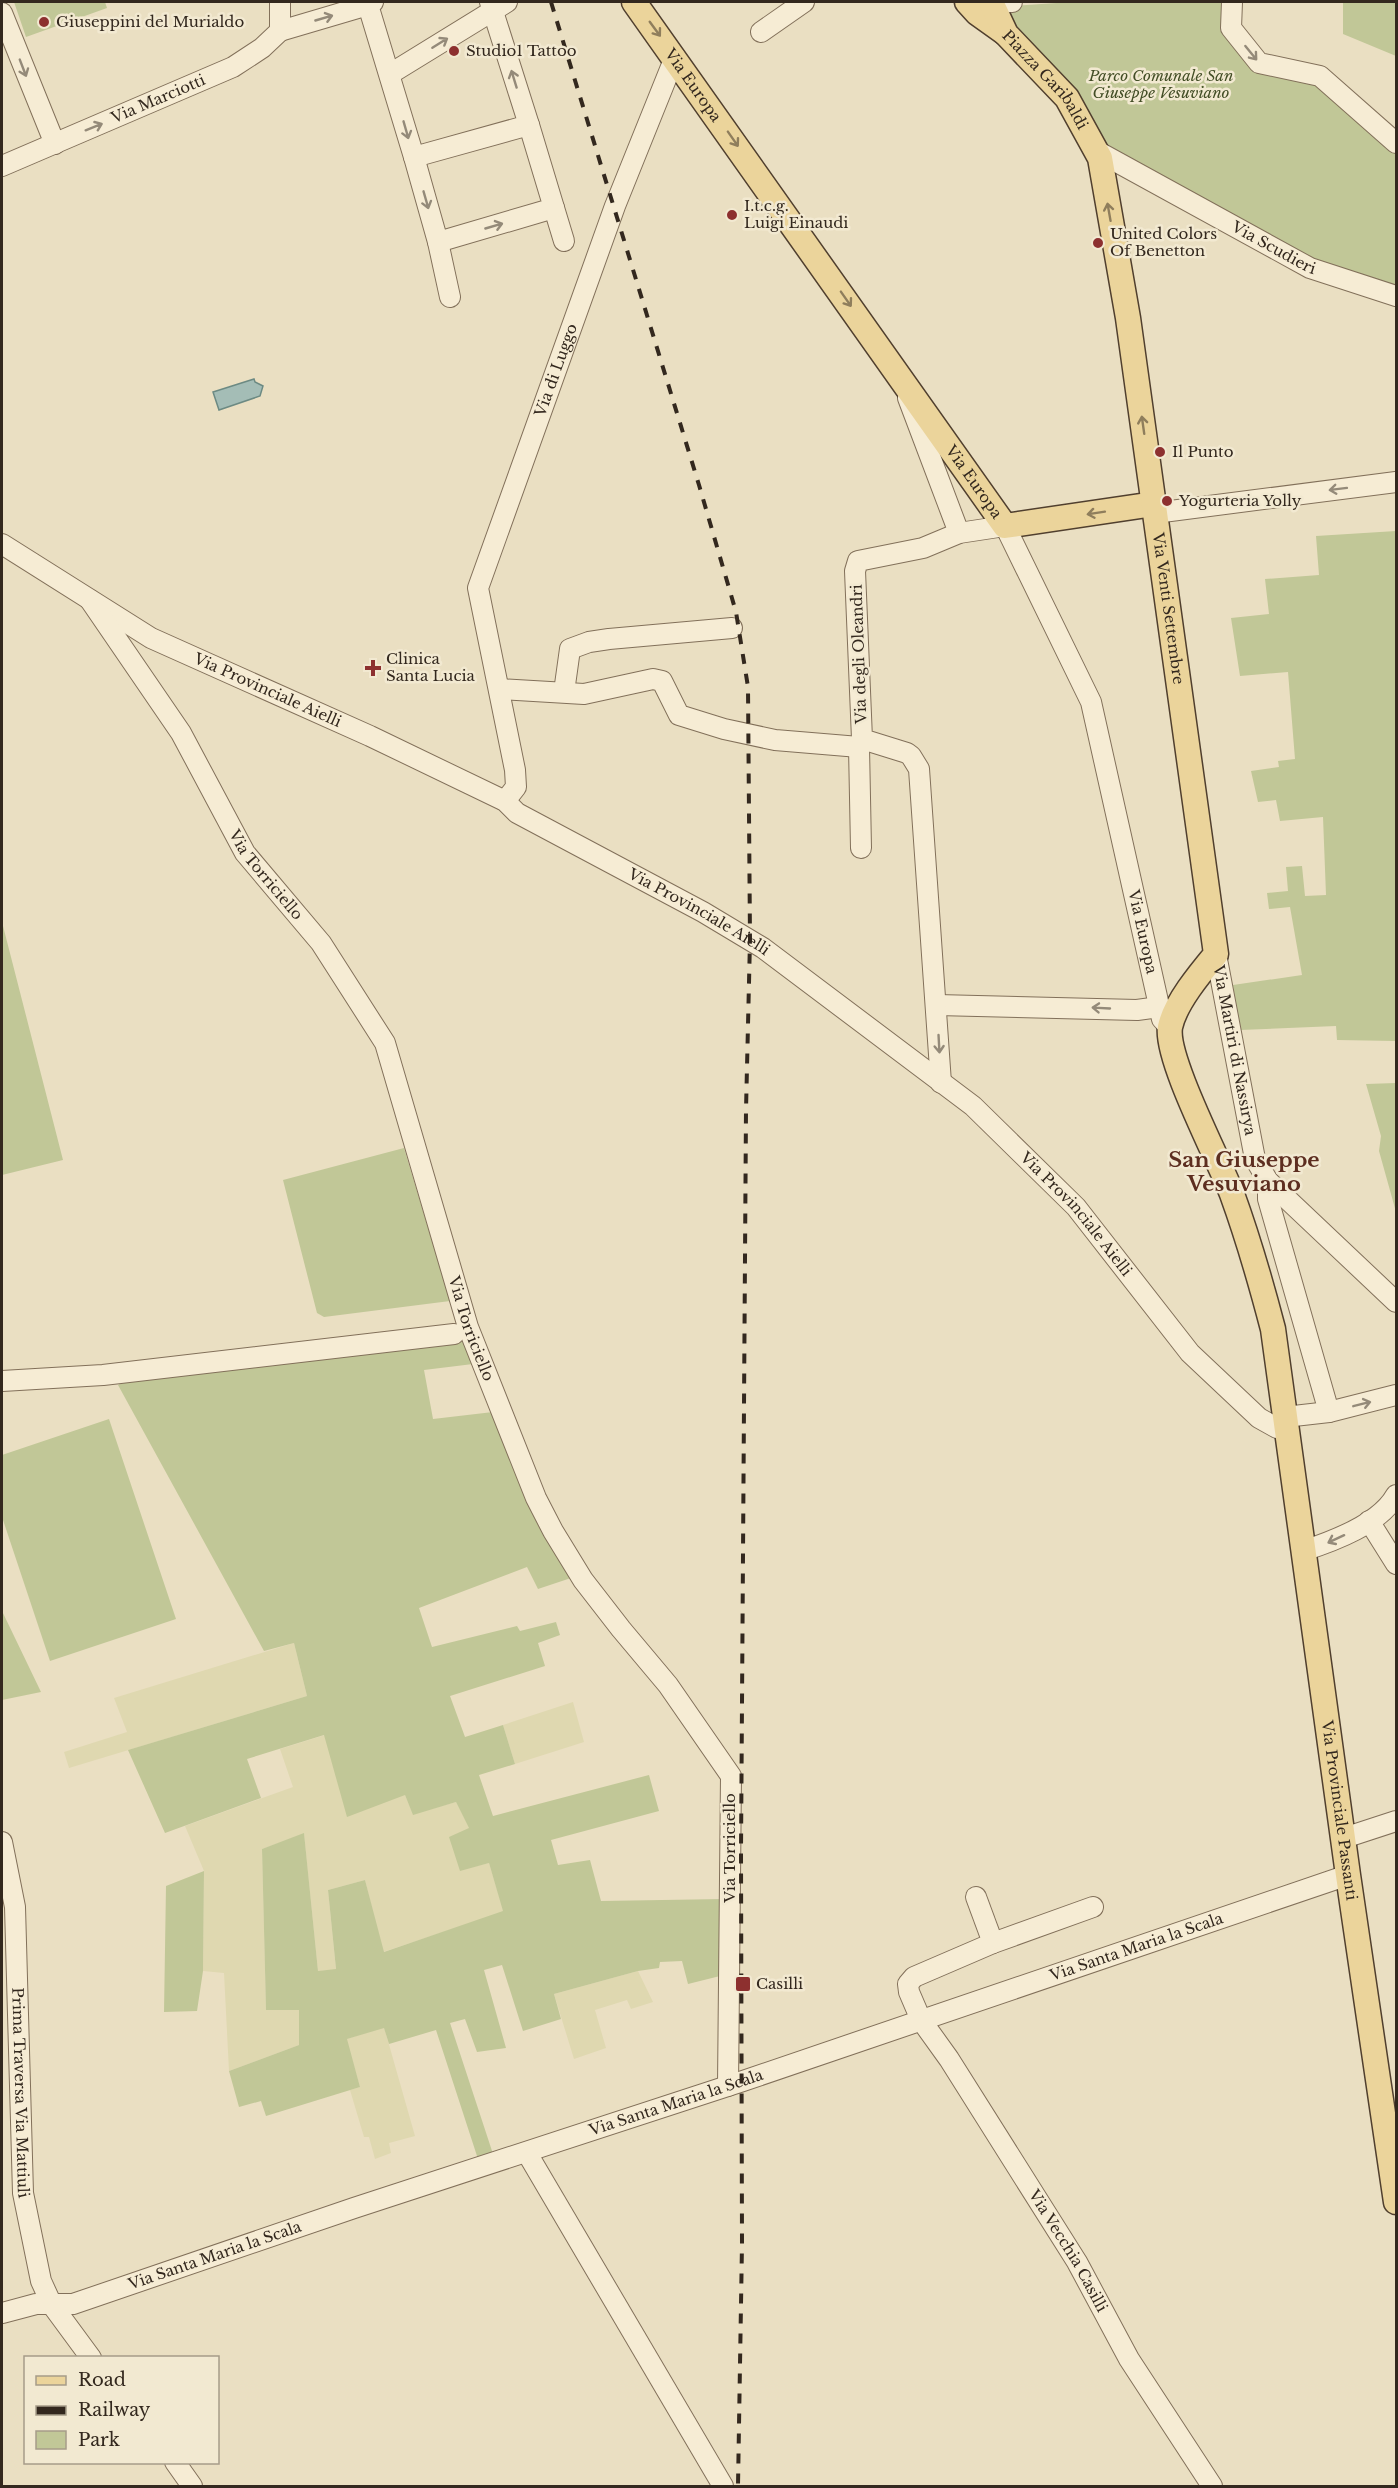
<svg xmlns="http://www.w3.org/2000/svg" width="1398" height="2488" viewBox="0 0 1398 2488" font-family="'Libre Baskerville',serif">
  <rect width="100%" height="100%" fill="#eadfc2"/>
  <path fill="#dfd8b0" d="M 294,1643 L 307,1696 L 69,1768 L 64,1752 L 127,1732 L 114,1698 Z
    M 573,1702 L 584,1742 L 515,1764 L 503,1725 Z
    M 325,1735 L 405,1795 L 413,1814 L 456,1802 L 470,1829 L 460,1870 L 489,1863 L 504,1912 L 383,1952 L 365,1880 L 328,1890 L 336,1970 L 318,1971 L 304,1834 L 262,1849 L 266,2009 L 299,2010 L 299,2045 L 229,2071 L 224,1973 L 203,1971 L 204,1871 L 185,1826 L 293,1787 L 280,1749 Z
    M 638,1971 L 653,2002 L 631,2009 L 627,2000 L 595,2010 L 606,2048 L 574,2059 L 554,1994 Z
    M 384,2027 L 415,2136 L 389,2143 L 391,2153 L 375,2159 L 369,2137 L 364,2137 L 350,2090 L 360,2087 L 346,2039 Z"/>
  <path fill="#c1c797" d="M 14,2 L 105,2 L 107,8 L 26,37 Z
    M 1071,2 L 1226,2 L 1256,70 L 1320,82 L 1396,149 L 1396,291 L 1311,263 L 1099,146 L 999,7 Z
    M 1343,2 L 1396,2 L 1396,56 L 1343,34 Z
    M 1396,531 L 1396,1041 L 1337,1040 L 1336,1026 L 1240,1030 L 1233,985 L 1302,975 L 1290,907 L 1269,909 L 1267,893 L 1288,891 L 1286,867 L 1302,866 L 1305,896 L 1326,895 L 1323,817 L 1280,821 L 1276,800 L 1258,802 L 1251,771 L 1279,767 L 1278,761 L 1295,759 L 1288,672 L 1240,676 L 1231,618 L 1269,614 L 1265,579 L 1319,575 L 1316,536 Z
    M 2,922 L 63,1160 L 2,1175 Z
    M 1396,1083 L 1396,1212 L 1379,1151 L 1381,1136 L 1366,1084 Z
    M 404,1148 L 450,1301 L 324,1317 L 317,1313 L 283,1180 Z
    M 460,1341 L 465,1342 L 473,1364 L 424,1370 L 433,1419 L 493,1412 L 574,1577 L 538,1589 L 527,1567 L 419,1608 L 432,1647 L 517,1626 L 520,1631 L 556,1622 L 560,1635 L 538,1643 L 545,1666 L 450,1696 L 465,1737 L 503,1725 L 515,1764 L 479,1775 L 493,1816 L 649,1775 L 659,1811 L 551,1840 L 558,1865 L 590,1860 L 601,1901 L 724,1899 L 724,1975 L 688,1984 L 682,1961 L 660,1962 L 659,1968 L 638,1971 L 554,1994 L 561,2019 L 523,2031 L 502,1965 L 484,1970 L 506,2048 L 477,2052 L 465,2019 L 450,2023 L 493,2154 L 478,2159 L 436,2030 L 389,2044 L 384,2028 L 347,2039 L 360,2087 L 266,2116 L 261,2101 L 239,2107 L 229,2071 L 299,2045 L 299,2010 L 266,2010 L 262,1849 L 304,1833 L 318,1971 L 336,1969 L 328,1890 L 365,1880 L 384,1952 L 503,1911 L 489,1863 L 460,1871 L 449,1837 L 469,1828 L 456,1802 L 413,1815 L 405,1795 L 347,1817 L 324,1735 L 247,1759 L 261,1798 L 165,1833 L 128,1750 L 307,1696 L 294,1643 L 264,1651 L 118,1385 L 123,1382 Z
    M 109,1419 L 176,1619 L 50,1661 L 2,1517 L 2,1455 Z
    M 2,1611 L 41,1692 L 2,1700 Z
    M 204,1871 L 203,1971 L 197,2011 L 164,2012 L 166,1886 Z"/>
  <path fill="#a4bdb6" stroke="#6c8a83" stroke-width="1.5" d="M 254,379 L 255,382 L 263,386 L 260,396 L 219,410 L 213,392 Z"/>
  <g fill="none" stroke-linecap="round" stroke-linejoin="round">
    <g stroke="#82705a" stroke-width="22">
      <g id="minor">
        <path d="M 373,2 L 368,5 L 414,157 L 529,125 L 490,2"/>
        <path d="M 1232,2 L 1231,28 L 1259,63 L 1320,76 L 1396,143"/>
        <path d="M 992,3 L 1012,2"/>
        <path d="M 2,13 L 55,144"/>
        <path d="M 280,31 L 358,8 L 368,5 L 367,2"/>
        <path d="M 761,32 L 804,2"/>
        <path d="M 390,74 L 507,2"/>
        <path id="s1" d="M 1095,150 L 1310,268 L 1396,296"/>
        <path d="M 414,157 L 438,242 L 450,297"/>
        <path id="s2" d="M 2,166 L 233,67 L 262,48 L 280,31 L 280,2"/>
        <path d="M 554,208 L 564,241"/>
        <path d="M 438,242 L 554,208 L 529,125"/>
        <path d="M 908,398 L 959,533"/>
        <path d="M 1155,513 L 1396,482"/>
        <path id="s3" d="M 2,544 L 151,638 L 370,736 L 505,801 L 517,813 L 703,912 L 763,948 L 973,1106 L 1076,1207 L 1190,1353 L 1259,1418 L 1277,1428 L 1287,1428"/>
        <path id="s4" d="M 90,600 L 181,733 L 245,853 L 321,943 L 385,1043 L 468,1327 L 536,1498 L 553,1531 L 583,1580 L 621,1629 L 668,1685 L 731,1776 L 728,2086"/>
        <path d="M 499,689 L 584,694 L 653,679 L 662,681 L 679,715 L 724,729 L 775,740 L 859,747"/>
        <path d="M 564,692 L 570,649 L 589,642 L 609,639 L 732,628"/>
        <path id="s5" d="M 505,801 L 516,787 L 515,770 L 478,588 L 615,206 L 675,57"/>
        <path d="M 861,848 L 859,747 L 862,739"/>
        <path id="s6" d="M 1216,954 L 1255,1159 L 1268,1181 L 1396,1302"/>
        <path d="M 937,1005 L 1137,1010 L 1159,1007"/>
        <path id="s7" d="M 941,1083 L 919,769 L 911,756 L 907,753 L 862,739 L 855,571 L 858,561 L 923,548 L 959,533 L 1005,526 L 1091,702 L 1162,1019 L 1170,1028"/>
        <path d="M 1268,1181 L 1268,1199 L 1329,1412"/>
        <path d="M 2,1381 L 103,1375 L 454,1334"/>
        <path d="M 1285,1417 L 1329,1412 L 1396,1395"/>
        <path d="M 1369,1521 L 1396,1564"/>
        <path d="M 1303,1551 C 1334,1541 1380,1524 1396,1495"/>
        <path d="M 1344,1838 L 1396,1821"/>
        <path id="s8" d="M 2,1842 L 15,1907 L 23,2193 L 41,2281 L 52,2305 L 91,2358"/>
        <path d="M 976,1897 L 993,1943"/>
        <path id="s9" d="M 1093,1907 L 993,1943 L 914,1977 L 908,1984 L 909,1992 L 921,2020 L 949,2059 L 1077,2262 L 1129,2359 L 1212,2486"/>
        <path d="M 527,2153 L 723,2486"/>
        <path id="s10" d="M 2,2313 L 36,2304 L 73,2304 L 354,2208 L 743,2081 L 1348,1875"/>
        <path d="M 175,2462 L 192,2486"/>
      </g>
    </g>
    <g stroke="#503f2e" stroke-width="27">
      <g id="major">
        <path id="s11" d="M 634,2 L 1005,526 L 1154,504"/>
        <path d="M 967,2 L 977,13 L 1005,33"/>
        <path id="s12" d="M 991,2 L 1006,34 L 1067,98 L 1100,158 L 1128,318 L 1216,954 C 1201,972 1175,1003 1170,1027 C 1165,1058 1219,1160 1232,1194 C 1248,1238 1261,1283 1273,1329 L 1348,1875 L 1396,2202"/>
      </g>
    </g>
    <use href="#minor" stroke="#f6ecd4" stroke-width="20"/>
    <use href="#major" stroke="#ebd49b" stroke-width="24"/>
    <path stroke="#33281e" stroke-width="4" stroke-dasharray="10 10" stroke-linecap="butt" d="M 551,2 L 699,485 L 736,612 L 748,687 L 750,940 L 746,1110 L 741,1852 L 742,2244 L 738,2486"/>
  </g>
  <defs><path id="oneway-shaft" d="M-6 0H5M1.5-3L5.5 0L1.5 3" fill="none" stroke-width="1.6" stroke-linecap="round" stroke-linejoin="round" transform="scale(1.5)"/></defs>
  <g stroke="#948a79">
    <use href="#oneway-shaft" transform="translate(324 18) rotate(-16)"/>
    <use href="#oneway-shaft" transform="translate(440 43) rotate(-32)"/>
    <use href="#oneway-shaft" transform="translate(1251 53) rotate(51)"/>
    <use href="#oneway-shaft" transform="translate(23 68) rotate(69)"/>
    <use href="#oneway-shaft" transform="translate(514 79) rotate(-107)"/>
    <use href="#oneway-shaft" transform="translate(94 127) rotate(-22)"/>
    <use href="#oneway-shaft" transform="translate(406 130) rotate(74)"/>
    <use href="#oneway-shaft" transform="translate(426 200) rotate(74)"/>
    <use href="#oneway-shaft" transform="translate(494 226) rotate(-16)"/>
    <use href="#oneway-shaft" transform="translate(1338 489) rotate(173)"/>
    <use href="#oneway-shaft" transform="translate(1101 1008) rotate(-177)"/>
    <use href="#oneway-shaft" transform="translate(939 1044) rotate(87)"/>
    <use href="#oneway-shaft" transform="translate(1362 1404) rotate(-14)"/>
    <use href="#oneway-shaft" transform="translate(1336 1539) rotate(155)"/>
  </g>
  <g stroke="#8f7e5c">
    <use href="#oneway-shaft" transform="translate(655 29) rotate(54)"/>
    <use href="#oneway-shaft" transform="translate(733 139) rotate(55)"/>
    <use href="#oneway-shaft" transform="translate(1109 212) rotate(-100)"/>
    <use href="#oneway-shaft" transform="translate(846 299) rotate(55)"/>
    <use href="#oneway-shaft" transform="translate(1143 425) rotate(-98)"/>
    <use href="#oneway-shaft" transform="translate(1096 513) rotate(171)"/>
  </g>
  <g fill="#8d302f" stroke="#f2e9d1" stroke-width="2">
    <circle cx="44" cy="22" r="6"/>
    <circle cx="454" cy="51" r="6"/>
    <circle cx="732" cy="215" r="6"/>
    <circle cx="1098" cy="243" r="6"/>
    <circle cx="1160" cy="452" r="6"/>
    <circle cx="1167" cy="501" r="6"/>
    <path d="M370 659h6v6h6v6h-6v6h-6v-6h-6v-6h6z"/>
    <rect x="735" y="1976" width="16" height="16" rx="3"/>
  </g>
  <g text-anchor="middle" stroke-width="5" stroke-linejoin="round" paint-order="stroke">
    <g font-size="15" fill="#33281e" stroke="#f2e9d1" text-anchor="start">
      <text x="56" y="27">Giuseppini del Murialdo</text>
      <text x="466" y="56">Studio1 Tattoo</text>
      <text x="744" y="211">I.t.c.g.<tspan x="744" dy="17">Luigi Einaudi</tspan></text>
      <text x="1110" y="239">United Colors<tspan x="1110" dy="17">Of Benetton</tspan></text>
      <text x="1172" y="457">Il Punto</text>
      <text x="1179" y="506">Yogurteria Yolly</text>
      <text x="386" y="664">Clinica<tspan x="386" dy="17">Santa Lucia</tspan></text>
      <text x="756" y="1989">Casilli</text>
    </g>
    <g font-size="15" font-style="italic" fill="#434e26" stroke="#f2e9d1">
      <text x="1161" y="81">Parco Comunale San<tspan x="1161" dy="17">Giuseppe Vesuviano</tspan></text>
    </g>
    <g font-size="15" fill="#33281e" stroke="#f2e9d1">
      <text dy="5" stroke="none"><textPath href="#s12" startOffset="96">Piazza Garibaldi</textPath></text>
      <text dy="5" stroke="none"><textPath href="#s11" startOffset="102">Via Europa</textPath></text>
      <text dy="5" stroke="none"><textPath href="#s2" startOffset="170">Via Marciotti</textPath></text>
      <text dy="5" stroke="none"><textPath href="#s1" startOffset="204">Via Scudieri</textPath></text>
      <text dy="5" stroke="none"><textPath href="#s5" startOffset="452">Via di Luggo</textPath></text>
      <text dy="5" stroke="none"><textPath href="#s11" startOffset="588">Via Europa</textPath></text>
      <text dy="5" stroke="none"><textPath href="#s12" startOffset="648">Via Venti Settembre</textPath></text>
      <text transform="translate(859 654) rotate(-92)" y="5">Via degli Oleandri</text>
      <text dy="5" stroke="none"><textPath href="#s3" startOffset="304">Via Provinciale Aielli</textPath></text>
      <text dy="5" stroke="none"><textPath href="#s4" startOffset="327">Via Torriciello</textPath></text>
      <text dy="5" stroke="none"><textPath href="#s3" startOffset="790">Via Provinciale Aielli</textPath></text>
      <text dy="5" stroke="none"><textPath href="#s7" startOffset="1144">Via Europa</textPath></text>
      <text dy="5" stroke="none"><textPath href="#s6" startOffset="98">Via Martiri di Nassirya</textPath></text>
      <text dy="5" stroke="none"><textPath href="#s3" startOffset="1276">Via Provinciale Aielli</textPath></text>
      <text dy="5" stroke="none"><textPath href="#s4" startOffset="832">Via Torriciello</textPath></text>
      <text dy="5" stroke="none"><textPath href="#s12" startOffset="1890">Via Provinciale Passanti</textPath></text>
      <text transform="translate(730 1848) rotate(-90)" y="5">Via Torriciello</text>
      <text dy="5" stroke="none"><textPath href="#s10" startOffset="1194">Via Santa Maria la Scala</textPath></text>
      <text dy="5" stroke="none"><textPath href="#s8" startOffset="252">Prima Traversa Via Mattiuli</textPath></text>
      <text dy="5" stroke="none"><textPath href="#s10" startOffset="708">Via Santa Maria la Scala</textPath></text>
      <text dy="5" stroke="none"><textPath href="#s9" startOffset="514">Via Vecchia Casilli</textPath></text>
      <text dy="5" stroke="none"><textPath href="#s10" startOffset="222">Via Santa Maria la Scala</textPath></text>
    </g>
    <g font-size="21" font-weight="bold" fill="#5d2e20" stroke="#f2e9d1">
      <text x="1244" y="1167">San Giuseppe<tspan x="1244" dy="24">Vesuviano</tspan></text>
    </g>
  </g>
  <rect width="1398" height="2488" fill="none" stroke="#33281e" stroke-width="6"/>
  <rect x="24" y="2356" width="195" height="108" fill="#f2e9d1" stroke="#a69c89" stroke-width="1.5"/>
  <rect x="36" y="2376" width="30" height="9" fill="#ebd49b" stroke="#a69c89" stroke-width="1.5"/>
  <text x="78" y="2386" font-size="18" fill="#33281e">Road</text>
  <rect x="36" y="2406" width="30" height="9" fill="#33281e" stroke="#a69c89" stroke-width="1.5"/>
  <text x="78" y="2416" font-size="18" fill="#33281e">Railway</text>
  <rect x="36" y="2431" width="30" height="18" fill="#c1c797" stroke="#a69c89" stroke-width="1.5"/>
  <text x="78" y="2446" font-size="18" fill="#33281e">Park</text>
</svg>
